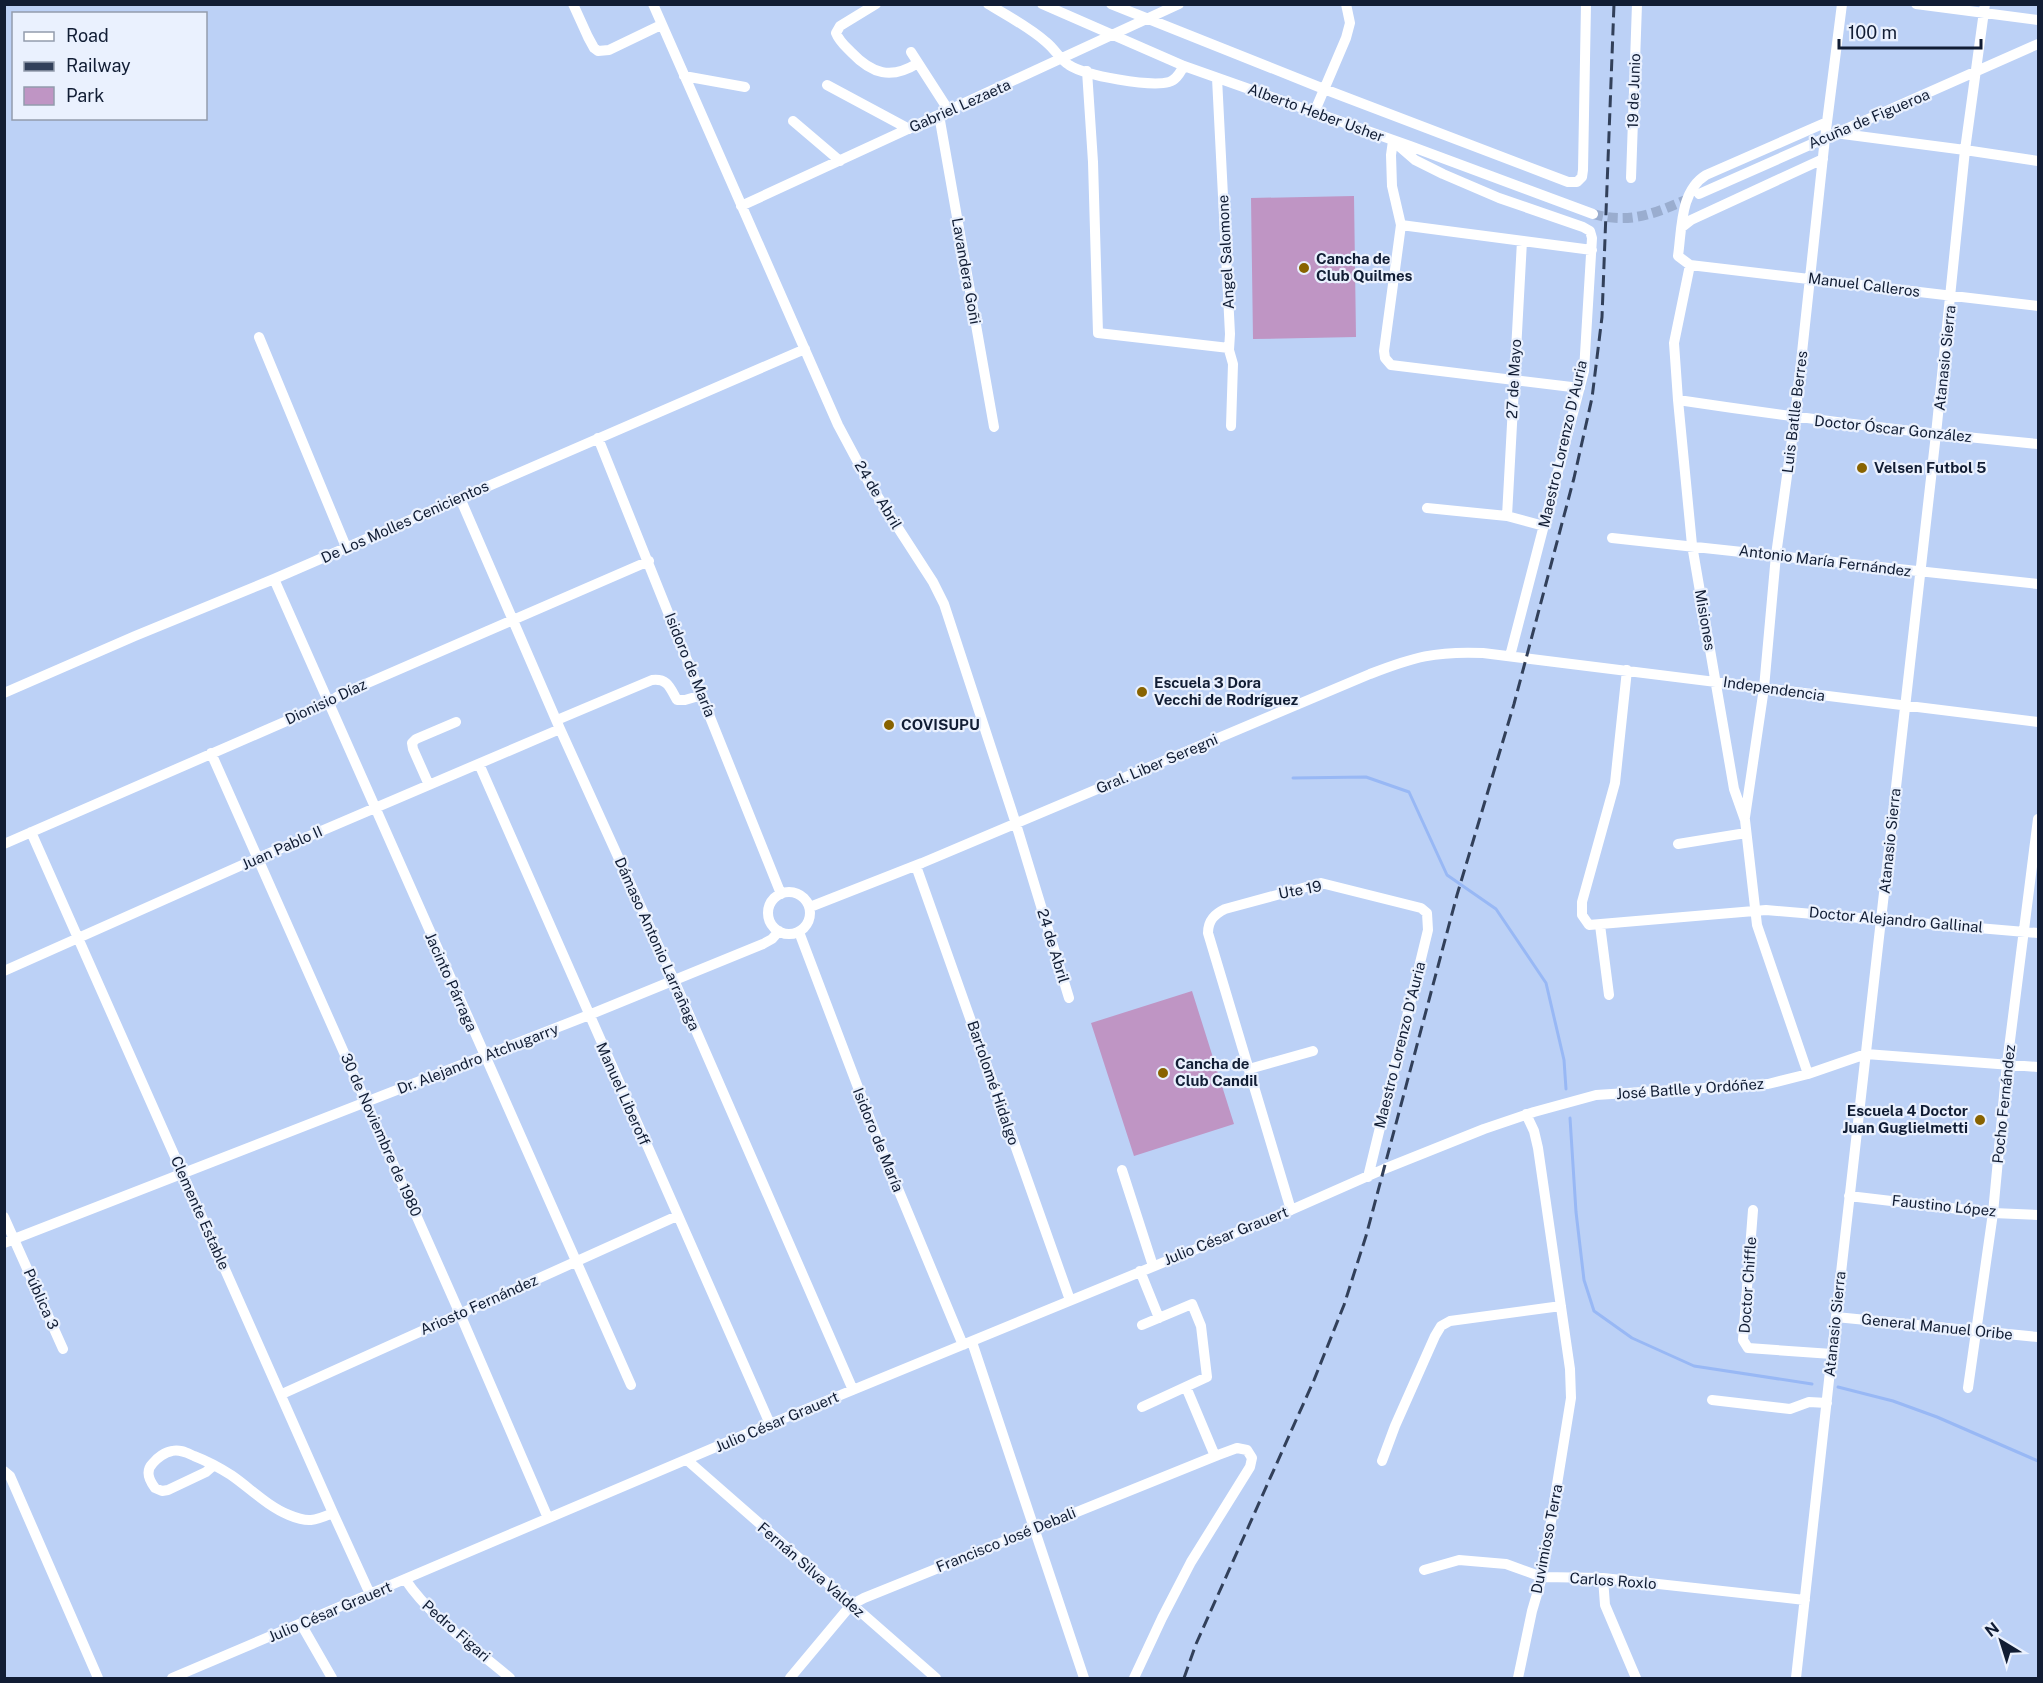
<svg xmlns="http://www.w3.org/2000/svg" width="2043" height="1683" viewBox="0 0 2043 1683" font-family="'Public Sans',sans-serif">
  <rect width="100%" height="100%" fill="#bcd1f6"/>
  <path fill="#bf95c4" d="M 1354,196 L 1356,337 L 1253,339 L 1251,198 Z
    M 1192,991 L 1234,1124 L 1134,1156 L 1091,1023 Z"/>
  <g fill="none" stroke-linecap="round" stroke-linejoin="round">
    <path stroke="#98b8f5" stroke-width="3" d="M 1293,778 L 1366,777 L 1409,792 L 1447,875 L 1496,909 L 1546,983 L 1564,1060 L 1566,1089
      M 1570,1118 L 1576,1212 L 1584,1280 L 1594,1311 L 1632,1338 L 1694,1366 L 1812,1384
      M 1838,1387 L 1893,1401 L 1937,1417 L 2038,1461"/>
    <path stroke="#9aadcf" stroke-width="10" stroke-dasharray="10 5" stroke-linecap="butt" d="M 1593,214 C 1633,225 1657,212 1693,197"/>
    <path stroke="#fff" stroke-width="10" d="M 573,4 L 588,37 L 594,48 L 598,51 L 609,50 L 661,25
      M 653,4 L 838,425 L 869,483 L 933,582 L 944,604 L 1016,824 L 1069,998
      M 876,4 L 840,26 L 836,33 C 839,41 845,46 851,52 C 872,74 891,80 918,63
      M 988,4 C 1008,16 1029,27 1046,42 C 1055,49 1060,60 1069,65 C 1086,76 1150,87 1169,82 C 1177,80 1180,72 1184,66
      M 1042,4 L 1184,66 L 1410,146 L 1593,214
      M 1111,4 L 1324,89 L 1568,182 L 1577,182 L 1582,177 L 1583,170 L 1586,4
      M 1916,4 L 2038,20
      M 911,52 L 949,111
      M 1087,71 L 1093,162 L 1098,333 L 1229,348
      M 684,76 L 745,87
      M 1217,78 L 1230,334 L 1229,350 L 1233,364 L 1231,426
      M 827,85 L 909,129
      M 1314,113 L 1346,38 L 1350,23 L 1346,4
      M 939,115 L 994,427
      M 793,121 L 840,161
      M 1827,122 L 1706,175 C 1680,191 1682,228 1678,256 L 1690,265 L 2038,306
      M 1835,133 L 1965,150 L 2038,161
      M 1393,141 L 1415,160 L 1443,174 L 1499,198 L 1583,227 L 1590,231 L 1592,238 L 1584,371 L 1510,656
      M 1393,141 L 1391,155 L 1392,186 L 1401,225 L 1384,351 L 1385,358 L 1391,365 L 1580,388
      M 1631,178 L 1637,4
      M 1699,194 L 2038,44
      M 741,206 L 1179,4
      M 1401,225 L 1592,250
      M 1682,227 L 1691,220 L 1823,159
      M 1690,265 L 1674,343 L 1678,400 L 1692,545 L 1734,789 L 1745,820 L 1757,925 L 1808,1074
      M 259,337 L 346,547
      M 1678,400 C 1798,418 1918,433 2038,444
      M 598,438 L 781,894
      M 460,498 L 560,729 L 674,980 L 853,1390
      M 1427,508 L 1507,516 L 1544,526
      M 1507,516 L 1522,241
      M 1612,538 L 2038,584
      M 274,579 L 631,1385
      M 1627,670 L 1615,783 L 1582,902 L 1582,915 L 1589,925 L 1766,910 L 2038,933
      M 4,693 L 135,636 L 274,579 L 805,349
      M 557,720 L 652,680 C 668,678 670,688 677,700 L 685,700 L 702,695
      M 211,753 L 460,1314 L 548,1518
      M 479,764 L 770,1424
      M 429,785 L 413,749 L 412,743 L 416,739 L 456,722
      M 1745,817 L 1764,688 L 1776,555 L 1795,418 L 1825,138 L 1842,4
      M 31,832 L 333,1513 L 370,1594
      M 4,844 L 328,703 L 340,695 L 649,561
      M 1678,844 L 1746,833
      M 916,866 L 1070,1300
      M768 913a21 21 0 1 1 42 0a21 21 0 1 1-42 0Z
      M 810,907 L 922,863 L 1370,674 C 1414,657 1435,651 1483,653 L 2038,722
      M 1600,925 L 1609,995
      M 799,932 L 881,1148 L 963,1345
      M 4,971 L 258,858 L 560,729
      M 1249,1069 L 1313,1051
      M 1122,1170 L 1153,1266
      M 1849,1196 L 1993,1213 L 2038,1215
      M 1291,1210 L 1208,933 C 1208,920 1215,914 1225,909 L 1321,883 L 1421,908 L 1427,913 L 1428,930 L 1368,1177
      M 1753,1210 L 1743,1340 L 1748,1348 L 1832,1354
      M 4,1217 L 63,1349
      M 4,1243 L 589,1015 L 763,944 L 772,939 L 779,931
      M 1140,1271 L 1159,1318
      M 1836,1317 L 2038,1337
      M 1142,1325 L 1192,1304 L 1201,1326 L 1207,1377 L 1142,1407
      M 972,1342 L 1084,1678
      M 1186,1387 L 1215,1456
      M 1968,1388 L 1993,1213 L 2007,1064 L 2038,819
      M 282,1394 L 677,1216
      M 1712,1400 L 1790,1409 L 1809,1402 L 1827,1403
      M 687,1460 L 936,1678
      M 1382,1461 L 1395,1426 L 1435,1336 L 1441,1326 L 1450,1321 L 1561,1306
      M 214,1465 L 206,1472 L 168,1490 L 162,1491 L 155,1488 C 149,1480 145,1471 153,1463 C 157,1458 165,1452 172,1451 C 180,1449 187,1453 194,1456 C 207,1461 220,1468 231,1475 C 250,1488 267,1506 289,1515 C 308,1523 314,1521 333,1513
      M 4,1471 L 10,1476 L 98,1678
      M 1424,1570 L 1459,1560 L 1506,1564 L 1542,1577 L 1603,1578 L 1805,1600
      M 1603,1578 L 1605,1605 L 1636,1678
      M 405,1579 C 429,1616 477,1650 510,1678
      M 301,1624 L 332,1678
      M 172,1678 L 770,1424 L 1291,1210 L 1384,1169 L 1484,1129 L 1534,1112 L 1596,1095 L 1768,1084 L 1808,1074 L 1866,1054 L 2038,1067
      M 790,1678 L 851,1605 L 864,1598 L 1218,1455 L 1237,1448 L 1247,1450 L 1252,1458 L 1250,1467 L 1191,1562 L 1162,1618 L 1134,1678
      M 1518,1678 L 1532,1611 L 1542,1577 L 1571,1398 L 1570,1369 L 1538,1148 L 1534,1131 L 1526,1114
      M 1796,1678 L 1836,1317 L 1936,434 L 1965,150 L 1985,4"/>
    <path stroke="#32405a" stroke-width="3" stroke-dasharray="12 6" stroke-linecap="butt" d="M 1184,1678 L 1196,1644 L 1314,1380 L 1344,1305 L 1366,1236 L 1457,895 L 1514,704 L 1574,478 L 1592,398 L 1602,317 L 1614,4"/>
  </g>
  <g fill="#886300" stroke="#eaf1fe" stroke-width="2">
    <circle cx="1304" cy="268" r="6"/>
    <circle cx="1862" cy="468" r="6"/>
    <circle cx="1142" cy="692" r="6"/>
    <circle cx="889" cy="725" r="6"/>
    <circle cx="1163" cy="1073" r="6"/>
    <circle cx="1980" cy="1120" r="6"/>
  </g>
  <g text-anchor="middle" stroke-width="4.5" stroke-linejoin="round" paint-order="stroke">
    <g font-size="15" fill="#111d34" stroke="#eaf1fe">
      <text transform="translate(1634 91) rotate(-88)" y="5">19 de Junio</text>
      <text transform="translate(960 106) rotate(-24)" y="5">Gabriel Lezaeta</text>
      <text transform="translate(1316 113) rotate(20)" y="5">Alberto Heber Usher</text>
      <text transform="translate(1869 119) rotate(-23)" y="5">Acuña de Figueroa</text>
      <text transform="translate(1226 252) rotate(-93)" y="5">Angel Salomone</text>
      <text transform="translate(966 271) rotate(80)" y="5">Lavandera Goñi</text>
      <text transform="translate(1864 285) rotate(7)" y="5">Manuel Calleros</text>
      <text transform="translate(1945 358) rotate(-84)" y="5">Atanasio Sierra</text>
      <text transform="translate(1514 379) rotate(-87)" y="5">27 de Mayo</text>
      <text transform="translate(1795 412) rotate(-83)" y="5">Luis Batlle Berres</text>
      <text transform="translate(1893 429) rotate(6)" y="5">Doctor Óscar González</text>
      <text transform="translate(1563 444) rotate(-77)" y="5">Maestro Lorenzo D'Auria</text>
      <text transform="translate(878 495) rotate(59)" y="5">24 de Abril</text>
      <text transform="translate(405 522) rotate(-24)" y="5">De Los Molles Cenicientos</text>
      <text transform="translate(1825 561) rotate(7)" y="5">Antonio María Fernández</text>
      <text transform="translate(1705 620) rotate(80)" y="5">Misiones</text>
      <text transform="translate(690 665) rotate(68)" y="5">Isidoro de María</text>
      <text transform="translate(1774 689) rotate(8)" y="5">Independencia</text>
      <text transform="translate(326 702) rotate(-25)" y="5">Dionisio Díaz</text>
      <text transform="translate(1157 764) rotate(-23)" y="5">Gral. Liber Seregni</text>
      <text transform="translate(1890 841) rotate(-84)" y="5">Atanasio Sierra</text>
      <text transform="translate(282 848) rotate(-24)" y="5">Juan Pablo II</text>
      <text transform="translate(1300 890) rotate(-11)" y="5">Ute 19</text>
      <text transform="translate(1896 920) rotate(5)" y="5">Doctor Alejandro Gallinal</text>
      <text transform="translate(657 944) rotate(66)" y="5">Dámaso Antonio Larrañaga</text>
      <text transform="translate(1053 946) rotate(73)" y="5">24 de Abril</text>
      <text transform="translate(451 982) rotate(66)" y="5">Jacinto Párraga</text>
      <text transform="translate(1400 1045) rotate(-76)" y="5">Maestro Lorenzo D'Auria</text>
      <text transform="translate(478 1059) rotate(-21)" y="5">Dr. Alejandro Atchugarry</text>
      <text transform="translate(993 1083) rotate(71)" y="5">Bartolomé Hidalgo</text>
      <text transform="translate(1690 1089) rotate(-4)" y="5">José Batlle y Ordóñez</text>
      <text transform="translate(623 1094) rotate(66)" y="5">Manuel Liberoff</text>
      <text transform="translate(2004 1104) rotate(-84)" y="5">Pocho Fernández</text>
      <text transform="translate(381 1135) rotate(66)" y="5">30 de Noviembre de 1980</text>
      <text transform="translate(878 1140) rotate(68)" y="5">Isidoro de María</text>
      <text transform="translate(1944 1206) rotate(6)" y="5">Faustino López</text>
      <text transform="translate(200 1213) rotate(66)" y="5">Clemente Estable</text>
      <text transform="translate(1226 1236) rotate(-22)" y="5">Julio César Grauert</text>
      <text transform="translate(1748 1285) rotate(-86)" y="5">Doctor Chiffle</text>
      <text transform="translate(41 1299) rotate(66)" y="5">Pública 3</text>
      <text transform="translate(479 1305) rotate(-24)" y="5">Ariosto Fernández</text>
      <text transform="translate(1835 1324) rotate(-84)" y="5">Atanasio Sierra</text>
      <text transform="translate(1937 1327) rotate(6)" y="5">General Manuel Oribe</text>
      <text transform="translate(777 1422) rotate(-23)" y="5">Julio César Grauert</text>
      <text transform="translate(1547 1539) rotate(-79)" y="5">Duvimioso Terra</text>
      <text transform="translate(1006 1540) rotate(-22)" y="5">Francisco José Debali</text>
      <text transform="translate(811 1570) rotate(41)" y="5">Fernán Silva Valdez</text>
      <text transform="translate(1613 1581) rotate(4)" y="5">Carlos Roxlo</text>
      <text transform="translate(330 1612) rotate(-23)" y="5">Julio César Grauert</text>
      <text transform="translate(456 1631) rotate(41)" y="5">Pedro Figari</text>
    </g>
    <g font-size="15" font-weight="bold" fill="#111d34" stroke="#eaf1fe" text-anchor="start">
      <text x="1316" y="264">Cancha de<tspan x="1316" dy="17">Club Quilmes</tspan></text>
      <text x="1874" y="473">Velsen Futbol 5</text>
      <text x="1154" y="688">Escuela 3 Dora<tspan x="1154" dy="17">Vecchi de Rodríguez</tspan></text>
      <text x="901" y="730">COVISUPU</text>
      <text x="1175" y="1069">Cancha de<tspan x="1175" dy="17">Club Candil</tspan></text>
      <text x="1968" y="1116" text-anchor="end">Escuela 4 Doctor<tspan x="1968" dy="17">Juan Guglielmetti</tspan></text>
    </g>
  </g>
  <rect width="2043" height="1683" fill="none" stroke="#111d34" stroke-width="12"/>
  <rect x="12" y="12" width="195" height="108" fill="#eaf1fe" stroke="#939cad" stroke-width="1.5"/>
  <rect x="24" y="32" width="30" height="9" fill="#ffffff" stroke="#939cad" stroke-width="1.5"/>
  <text x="66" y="42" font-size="18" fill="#111d34">Road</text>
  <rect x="24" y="62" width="30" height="9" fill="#32405a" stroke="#939cad" stroke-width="1.5"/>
  <text x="66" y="72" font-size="18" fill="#111d34">Railway</text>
  <rect x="24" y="87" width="30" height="18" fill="#bf95c4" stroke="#939cad" stroke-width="1.5"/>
  <text x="66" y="102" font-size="18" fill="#111d34">Park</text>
  <g transform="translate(2001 1641) rotate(322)" stroke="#eaf1fe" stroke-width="4.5" paint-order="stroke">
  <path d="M0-4.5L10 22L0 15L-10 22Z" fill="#111d34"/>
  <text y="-9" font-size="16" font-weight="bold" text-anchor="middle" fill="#111d34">N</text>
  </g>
  <path d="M1839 39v9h142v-9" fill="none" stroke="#111d34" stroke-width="3"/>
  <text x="1848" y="39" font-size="18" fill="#111d34" stroke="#eaf1fe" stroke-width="4.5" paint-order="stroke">100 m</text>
</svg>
